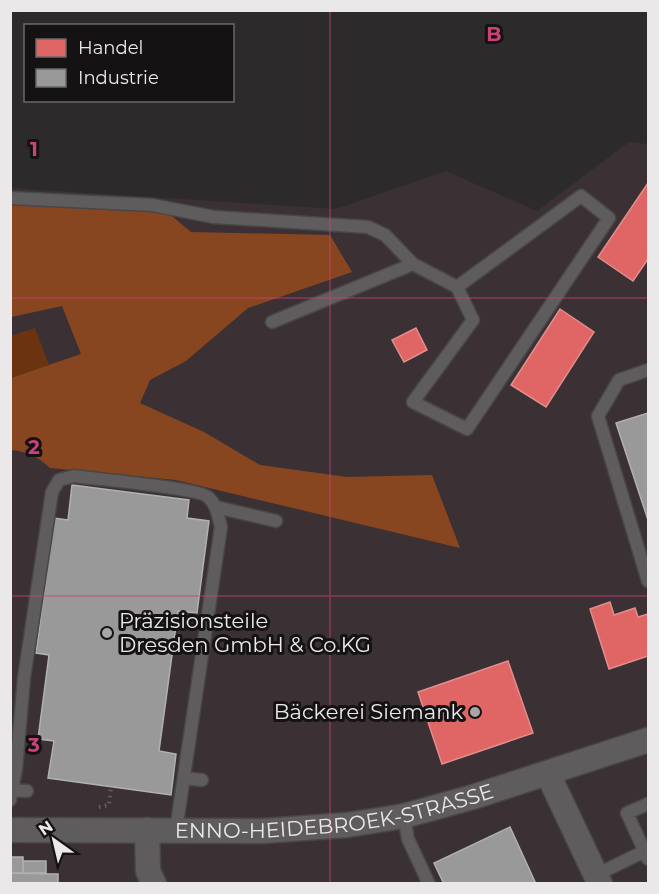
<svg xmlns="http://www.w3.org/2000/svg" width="659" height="894" viewBox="0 0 659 894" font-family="Montserrat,sans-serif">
  <rect width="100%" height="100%" fill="#2c2a2b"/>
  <path fill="#3b3134" d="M 629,142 L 648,144 L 648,883 L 11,883 L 10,188 L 336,209 L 446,171 L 537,211 Z"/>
  <path fill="#6b330f" d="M 35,328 L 49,365 L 11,378 L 10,336 Z"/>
  <path fill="#884620" d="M 10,203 L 167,212 L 191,232 L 330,235 L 352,272 L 248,308 L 186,361 L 150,380 L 140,403 L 204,432 L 260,465 L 347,477 L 432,475 L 460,548 L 176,480 L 50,468 C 37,456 28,452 11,450 L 11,378 L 81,354 L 62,306 L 11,317 Z"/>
  <path fill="#e06666" stroke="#e38d8d" stroke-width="1.5" d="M 648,183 L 648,259 L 633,281 L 598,257 Z
    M 560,309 L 594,332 L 546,407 L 511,385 Z
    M 416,328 L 427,350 L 404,362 L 392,340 Z
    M 610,602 L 614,615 L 635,608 L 638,617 L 648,614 L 648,656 L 609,669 L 590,609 Z
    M 508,661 L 533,733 L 442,764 L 418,692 Z"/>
  <path fill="#999" stroke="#b2b1b1" stroke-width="1.5" d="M 648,413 L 648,520 L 616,423 Z
    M 72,485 L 189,500 L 187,518 L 209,521 L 197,613 L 178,611 L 159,751 L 176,754 L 171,795 L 48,778 L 54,741 L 38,739 L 49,655 L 36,653 L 54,518 L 68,520 Z
    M 510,827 L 536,884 L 444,884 L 434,863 Z
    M 10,857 L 23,857 L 23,873 L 10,873 Z
    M 23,861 L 46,861 L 46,873 L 23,873 Z
    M 10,873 L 58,874 L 58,884 L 10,884 Z"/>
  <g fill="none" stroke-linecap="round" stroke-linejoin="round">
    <g stroke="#484647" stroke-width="15">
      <path id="service" d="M 10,198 L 152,205 L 214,217 L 368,227 L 385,235 L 413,264
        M 272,322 L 413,264 L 457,287 L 581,196 L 609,218 L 467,429 L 413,402 L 473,320 L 457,287
        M 648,370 L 619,380 L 598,416 L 648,581
        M 216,507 L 276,521
        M 184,778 L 202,780
        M 12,790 L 27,791
        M 10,800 L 16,769 L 24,678 L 52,492 L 59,480 L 74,476 C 94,479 199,488 208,497 C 217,505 218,516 221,527 L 176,830
        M 648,804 L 627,813 L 648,859
        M 404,816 L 408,839 L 429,884
        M 596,875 L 645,851"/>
    </g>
    <g stroke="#484647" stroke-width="27">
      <g id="minor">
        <path d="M 548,774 L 600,884"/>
        <path id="s1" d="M 10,830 L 263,831 L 347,825 L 404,816 L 473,797 L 648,740"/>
        <path d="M 147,830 L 148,871 L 154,884"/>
      </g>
    </g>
    <path stroke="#636262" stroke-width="4" stroke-dasharray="1.5 4.5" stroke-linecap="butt" d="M 99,807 L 109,805 L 111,787"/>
    <use href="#service" stroke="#5e5c5d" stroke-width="12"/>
    <use href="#minor" stroke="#5e5c5d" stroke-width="24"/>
  </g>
  <path fill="none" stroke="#ca4277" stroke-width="1.5" stroke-opacity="0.55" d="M 330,10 L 330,884M 10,298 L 648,298M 10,596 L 648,596"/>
  <g fill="#a8a6a6" stroke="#141213" stroke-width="2">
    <circle cx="107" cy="633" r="6"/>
    <circle cx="475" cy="712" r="6"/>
  </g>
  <g text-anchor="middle" stroke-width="6" stroke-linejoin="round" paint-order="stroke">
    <g font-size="21" fill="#ebe8e9" stroke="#141213" text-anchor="start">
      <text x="119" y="628">Präzisionsteile<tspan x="119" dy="24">Dresden GmbH &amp; Co.KG</tspan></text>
      <text x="463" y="719" text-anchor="end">Bäckerei Siemank</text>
    </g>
    <g font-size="21" fill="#ebe8e9" stroke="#141213">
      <text dy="7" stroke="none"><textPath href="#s1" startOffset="326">ENNO-HEIDEBROEK-STRASSE</textPath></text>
    </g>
  </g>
  <g font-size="20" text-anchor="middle" font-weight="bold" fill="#ca4277" stroke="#141213" stroke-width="6" stroke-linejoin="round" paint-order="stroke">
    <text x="494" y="41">B</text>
    <text x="34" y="156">1</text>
    <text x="34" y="454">2</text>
    <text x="34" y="752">3</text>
  </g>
  <rect width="659" height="894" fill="none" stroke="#ebe8e9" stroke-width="24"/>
  <rect x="24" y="24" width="210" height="78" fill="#141213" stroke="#6a6869" stroke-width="1.5"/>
  <rect x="36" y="39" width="30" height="18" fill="#e06666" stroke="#6a6869" stroke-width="1.5"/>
  <text x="78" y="54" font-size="18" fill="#ebe8e9">Handel</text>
  <rect x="36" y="69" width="30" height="18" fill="#999999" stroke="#6a6869" stroke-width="1.5"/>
  <text x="78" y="84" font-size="18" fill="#ebe8e9">Industrie</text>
  <g transform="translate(54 840) rotate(326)" stroke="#141213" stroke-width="4.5" paint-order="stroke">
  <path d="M0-4.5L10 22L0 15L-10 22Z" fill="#ebe8e9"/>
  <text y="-9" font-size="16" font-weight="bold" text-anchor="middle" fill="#ebe8e9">N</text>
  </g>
</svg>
